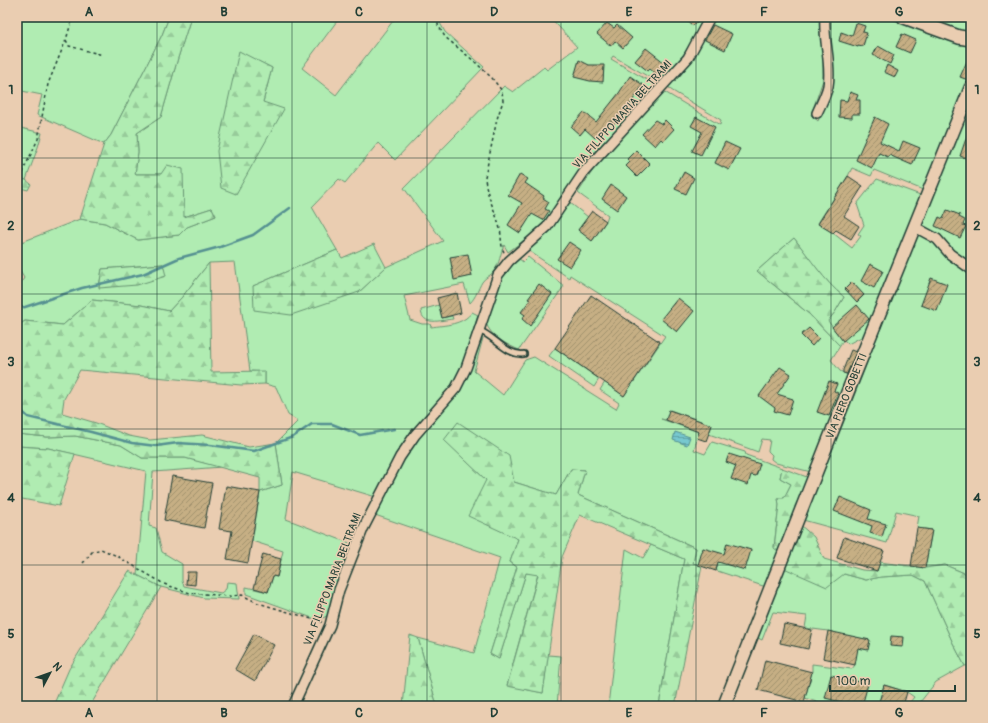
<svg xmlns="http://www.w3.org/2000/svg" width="988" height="723" viewBox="0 0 988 723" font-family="Pangolin,sans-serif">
  <defs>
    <pattern id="forest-firs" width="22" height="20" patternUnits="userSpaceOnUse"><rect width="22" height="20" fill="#b0ecb2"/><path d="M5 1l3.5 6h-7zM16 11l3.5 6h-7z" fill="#97cb9a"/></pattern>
    <pattern id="water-rules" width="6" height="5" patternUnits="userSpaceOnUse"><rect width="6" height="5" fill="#77c8cf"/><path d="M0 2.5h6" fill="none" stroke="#61a4a9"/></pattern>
    <pattern id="building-hatch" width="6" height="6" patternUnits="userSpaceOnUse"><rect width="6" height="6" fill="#c6af84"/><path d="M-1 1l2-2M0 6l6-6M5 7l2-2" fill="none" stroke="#a0906d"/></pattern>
  </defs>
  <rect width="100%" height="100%" fill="#eacdb1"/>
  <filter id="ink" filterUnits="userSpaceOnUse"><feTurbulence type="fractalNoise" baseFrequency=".025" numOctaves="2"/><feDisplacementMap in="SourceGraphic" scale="8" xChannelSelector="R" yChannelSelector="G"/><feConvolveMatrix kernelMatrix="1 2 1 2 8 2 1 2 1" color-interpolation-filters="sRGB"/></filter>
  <g filter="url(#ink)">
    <path fill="#b0ecb2" stroke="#689473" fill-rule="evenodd" d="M 17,17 L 169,17 L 162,35 L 111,135 L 104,144 L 37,115 L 42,95 L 17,90 Z
      M 191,17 L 340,17 L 302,68 L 336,95 L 396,17 L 441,17 L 440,23 L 445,32 L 484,67 L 395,160 L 378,143 L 345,183 L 339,179 L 312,207 L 337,250 L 253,286 L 359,292 L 386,267 L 443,241 L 404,188 L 504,86 L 513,92 L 544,67 L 547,70 L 577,47 L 550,17 L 706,17 C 693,40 681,61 663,80 L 657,77 L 654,80 L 613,56 L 611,59 L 654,84 L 656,88 L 590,156 L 548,219 L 527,238 L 508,252 L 504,245 C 500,254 500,263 494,271 C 491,276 485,277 482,282 C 478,289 476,297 470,303 L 464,284 L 404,296 L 410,320 L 422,324 L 430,324 L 431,327 C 445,325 463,325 472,312 L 478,315 L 465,358 L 454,386 L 376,497 L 293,472 L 286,519 L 352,544 L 327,616 L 318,620 L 246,594 L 246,587 L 268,592 L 273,576 L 277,577 L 283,551 L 252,541 L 260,492 L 282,485 L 276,443 L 298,421 L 288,415 L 276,387 L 265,384 L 265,372 L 250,371 L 235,262 L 209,263 L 182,297 L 169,311 L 141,305 L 92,300 L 63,325 L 25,321 L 17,326 L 17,289 L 24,278 L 17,266 L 17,244 L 80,219 L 105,223 L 138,240 L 179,235 L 187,227 L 216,216 L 212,208 L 184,217 L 161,174 L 135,174 L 138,152 L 137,133 L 161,117 L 178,58 ZM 239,52 L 272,68 L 263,102 ZM 163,264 L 99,287 L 102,269 Z
      M 714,17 L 820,17 L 820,34 L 823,52 L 823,80 L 811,115 L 818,121 L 828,98 L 828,17 L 885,17 L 971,47 L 971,78 L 923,190 L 874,170 L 871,176 L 852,168 L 848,176 L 818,223 L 833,233 L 852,248 L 861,236 L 858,234 L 864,225 L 857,204 L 877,179 L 923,196 L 867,334 L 848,344 L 827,322 L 835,312 L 844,297 C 824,281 810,259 794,238 L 757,271 L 809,314 L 840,346 L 831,360 L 840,371 L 850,376 L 811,472 L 776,463 L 771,459 L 772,455 L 768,451 L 770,440 L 762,439 L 758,452 L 709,434 L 712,425 L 670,410 L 666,420 L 661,419 L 699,432 L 694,450 L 705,454 L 712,442 L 745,452 L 746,455 L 782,468 L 780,478 L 791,484 L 784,498 L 778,498 L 779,505 L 774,547 L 780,553 L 766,587 L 693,563 L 696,548 L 578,495 L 585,470 L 571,469 L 556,495 L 514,482 L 445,440 L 486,480 L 518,539 L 510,562 L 517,567 L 490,654 L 499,659 L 526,573 L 538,574 L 507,685 L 543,693 L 548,655 L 561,656 L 557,706 L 437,706 L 418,638 L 474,653 L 500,558 L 375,515 L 408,451 L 421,433 L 440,414 L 458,390 L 480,337 L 483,338 L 474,371 L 503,395 L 525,360 L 534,357 L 616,409 L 619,403 L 600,390 L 605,382 L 624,396 L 665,336 L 570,275 L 569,278 L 529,251 L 569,202 L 588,217 L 578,230 L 593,240 L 606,221 L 608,215 L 578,193 L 601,158 L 663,91 L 720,125 L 721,120 L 671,90 L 668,86 L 679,77 L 690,63 Z
      M 916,17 L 971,17 L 971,33 L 960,31 Z
      M 971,94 L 971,264 L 917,227 Z
      M 17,127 L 42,133 L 38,147 L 26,180 L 17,178 Z
      M 917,233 L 935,243 L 971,272 L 971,575 L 969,575 L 945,565 L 925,568 L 932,530 L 917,528 L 919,516 L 896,511 L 887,543 L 803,520 C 844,425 880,329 917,233 Z
      M 528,257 L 564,286 L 519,350 C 506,344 491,337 486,323 C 491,305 501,265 518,258 L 523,262 Z
      M 439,305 L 442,318 L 452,316 L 453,319 C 441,320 422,327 421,310 Z
      M 555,348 L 599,379 L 594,387 L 549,356 Z
      M 17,434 L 47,437 L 75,436 L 121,445 L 142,458 L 185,458 L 222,467 L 153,472 L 149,526 L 156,528 L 162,552 L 182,564 L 182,581 L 184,586 L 221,593 L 226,589 L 227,582 L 237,583 L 239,599 L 204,598 L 161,587 L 137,575 L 146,471 L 48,448 L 17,446 Z
      M 651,545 L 684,559 L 659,706 L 608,706 L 626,549 L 643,558 Z
      M 784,568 L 844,574 L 866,580 L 881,577 L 913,575 L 925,581 L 953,643 L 965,666 L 936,682 L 917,706 L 907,706 L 914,697 L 907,692 L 884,685 L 879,702 L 889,705 L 887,706 L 828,706 L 805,698 L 812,672 L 812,664 L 852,669 L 855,665 L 828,631 L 805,628 L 807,616 L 773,612 L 762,640 L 756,637 Z"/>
    <path fill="url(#forest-firs)" stroke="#689473" d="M 169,17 L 191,17 L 178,58 L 161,117 L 137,133 L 138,152 L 135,174 L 161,174 L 167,165 L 183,169 L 184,217 L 212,208 L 216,216 L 187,227 L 179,235 L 138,240 L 105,223 L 80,219 L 104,144 L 111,135 L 162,35 Z
      M 239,51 L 272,68 L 263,102 L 284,109 L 236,194 L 221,188 L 217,151 Z
      M 17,178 L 26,180 L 31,184 L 28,190 L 17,187 Z
      M 794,238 C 810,258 824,281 844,297 L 835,312 L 828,321 L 843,341 L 840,346 L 809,314 L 757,271 Z
      M 374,244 L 386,267 L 359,292 L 291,315 L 254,310 L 253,286 L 337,250 L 342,258 Z
      M 209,263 L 211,372 L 265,371 L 265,384 L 241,385 L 80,370 L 64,399 L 62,413 L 96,423 L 129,436 L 150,440 L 202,435 L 249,447 L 276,443 L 282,485 L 260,492 L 260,478 L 185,458 L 142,458 L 121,445 L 75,436 L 47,437 L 17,434 L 17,326 L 25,321 L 63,325 L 92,300 L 141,305 L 169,311 L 182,297 Z
      M 163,264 L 166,276 L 137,285 L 99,288 L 102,269 Z
      M 458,422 L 509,456 L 514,482 L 556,495 L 571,469 L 585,470 L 578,495 L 696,548 L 693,563 L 702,566 L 675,706 L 659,706 L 684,559 L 580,515 L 562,557 L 543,693 L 507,686 L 538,575 L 526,573 L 499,659 L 490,654 L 517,567 L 510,562 L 518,539 L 468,516 L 486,480 L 444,440 Z
      M 17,446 L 48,448 L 75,454 L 59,506 L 17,498 Z
      M 782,468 L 807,477 L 807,481 L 780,553 L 774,548 L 779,505 L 778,498 L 784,498 L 791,484 L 780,478 Z
      M 799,524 L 814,537 L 824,559 L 862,570 L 877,571 L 880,562 L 925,568 L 945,565 L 969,575 L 971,575 L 971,665 L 965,666 L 953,643 L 925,581 L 913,575 L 881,577 L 866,580 L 844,574 L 827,587 L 784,568 Z
      M 129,571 L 161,587 L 90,706 L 53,706 L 69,669 Z
      M 410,635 L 418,638 L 437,706 L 403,706 Z"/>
    <path fill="url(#water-rules)" stroke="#549091" d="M 675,432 L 690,437 L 687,445 L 673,440 Z"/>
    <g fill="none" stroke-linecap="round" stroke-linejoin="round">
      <path stroke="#549091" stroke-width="2.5" d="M 17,308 L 25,307 L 82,288 L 143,274 L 179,258 L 220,247 L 253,235 L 290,208
        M 17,407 L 28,417 L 91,432 L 132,443 L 156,446 L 178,443 L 210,445 L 254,451 L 293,437 L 312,424 L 332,424 L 360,435 L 394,429"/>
    </g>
    <path fill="url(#building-hatch)" stroke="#1f3d34" d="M 683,17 L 701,17 L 693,26 Z
      M 607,23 L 614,28 L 617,25 L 632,38 L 623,48 L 615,41 L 611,46 L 597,34 Z
      M 856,23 L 865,26 L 863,32 L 867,33 L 863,46 L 858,45 L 858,47 L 839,41 L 841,32 L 852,36 Z
      M 713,25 L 732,34 L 725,50 L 705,40 Z
      M 902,34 L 916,40 L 910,53 L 896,47 Z
      M 878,46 L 894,55 L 890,64 L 873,55 Z
      M 646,48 L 665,63 L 656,74 L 650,69 L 648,71 L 635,61 Z
      M 971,52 L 971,80 L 968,80 L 960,77 Z
      M 579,60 L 589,65 L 604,65 L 603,82 L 590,81 L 574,77 Z
      M 887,65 L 898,71 L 895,77 L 884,72 Z
      M 630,76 L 643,85 L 629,106 L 614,124 L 610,121 L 595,138 L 585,129 L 580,135 L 571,127 L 584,112 L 596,122 L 619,93 Z
      M 850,92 L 858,95 L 856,100 L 860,100 L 860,114 L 852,114 L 852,118 L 839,117 L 840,100 L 847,101 Z
      M 696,117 L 715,127 L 701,155 L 692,151 L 702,132 L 691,126 Z
      M 875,117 L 888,124 L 880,142 L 899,151 L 903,141 L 920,148 L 912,165 L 889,155 L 888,157 L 879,153 L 872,168 L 856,160 Z
      M 655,120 L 662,124 L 665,120 L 674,129 L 663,141 L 661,139 L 655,146 L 642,134 Z
      M 970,127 L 971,127 L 971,160 L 960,156 Z
      M 725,142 L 740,149 L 729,170 L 715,163 Z
      M 636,150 L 650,164 L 637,177 L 626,166 L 630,162 L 627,159 Z
      M 684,172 L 694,178 L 686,194 L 675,189 Z
      M 520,174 L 528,179 L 525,183 L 544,196 L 543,198 L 549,202 L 545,209 L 549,211 L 543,220 L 532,214 L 520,233 L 508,225 L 522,203 L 508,195 Z
      M 848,176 L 863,186 L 844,216 L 859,226 L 851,239 L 836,230 L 833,233 L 818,224 Z
      M 611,185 L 626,196 L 617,210 L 602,199 Z
      M 947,210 L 960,215 L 959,217 L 965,220 L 963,225 L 966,226 L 960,238 L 935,226 L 939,217 L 943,219 Z
      M 592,211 L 606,221 L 592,241 L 578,230 Z
      M 569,242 L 581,250 L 570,267 L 557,259 Z
      M 468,254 L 472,276 L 454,280 L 450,257 Z
      M 870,264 L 883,271 L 874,288 L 861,281 Z
      M 931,278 L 947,284 L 937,311 L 921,305 Z
      M 852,282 L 864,295 L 857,302 L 845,289 Z
      M 539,284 L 552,294 L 530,326 L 522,319 L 525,315 L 521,312 L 530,300 L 528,299 Z
      M 457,293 L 461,313 L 442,318 L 437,298 Z
      M 591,295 L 660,342 L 624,396 L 555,348 Z
      M 678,298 L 694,311 L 677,332 L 661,319 Z
      M 857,305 L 869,319 L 843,341 L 832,327 Z
      M 809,328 L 819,338 L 812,346 L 801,335 Z
      M 851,350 L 856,352 L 847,374 L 843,373 L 843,370 Z
      M 780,367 L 791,374 L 777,394 L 793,399 L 788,415 L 774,411 L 775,408 L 759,396 Z
      M 829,381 L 837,384 L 834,391 L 838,393 L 829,416 L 817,412 Z
      M 669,410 L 712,425 L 706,441 L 697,438 L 699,432 L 666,420 Z
      M 729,454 L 760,464 L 756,476 L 751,475 L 748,485 L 731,479 L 736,466 L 726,462 Z
      M 172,476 L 212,483 L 204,528 L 164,520 Z
      M 226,486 L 260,492 L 248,563 L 227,559 L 232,531 L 219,529 Z
      M 840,497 L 871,510 L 868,519 L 886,524 L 882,537 L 870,533 L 872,526 L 834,511 Z
      M 917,528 L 932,530 L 925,568 L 911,566 Z
      M 844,537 L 884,551 L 877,571 L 837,558 Z
      M 727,543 L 751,550 L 745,570 L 718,562 L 716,571 L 698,565 L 703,548 L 724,554 Z
      M 263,554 L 281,559 L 277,577 L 273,576 L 268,592 L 254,588 Z
      M 187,572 L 196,572 L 195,585 L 186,584 Z
      M 784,624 L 812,630 L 808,649 L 780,643 Z
      M 828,631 L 870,640 L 868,650 L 858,648 L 855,665 L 823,658 Z
      M 254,634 L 274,645 L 255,681 L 235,669 Z
      M 891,636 L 904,637 L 903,647 L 890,646 Z
      M 765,660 L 812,672 L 804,702 L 758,690 Z
      M 831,675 L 868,684 L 862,706 L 857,706 L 825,698 Z
      M 884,685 L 907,692 L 903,706 L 891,706 L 879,702 Z"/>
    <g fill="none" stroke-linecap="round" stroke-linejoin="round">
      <g stroke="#1f3d34" stroke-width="8">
        <path id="service" d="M 478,330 C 494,335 506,356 524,354"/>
      </g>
      <g stroke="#1f3d34" stroke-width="12">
        <path id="minor" d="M 817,113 C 821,104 826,95 828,86 C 832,64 823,40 825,17
          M 915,227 L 937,239 L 950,254 L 971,269
          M 293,706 L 330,625 L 339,590 L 363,529 L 400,457 L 415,435 L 456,388 L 466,368 L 498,275 L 509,261 L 547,227 L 584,172 L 688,58 L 710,17"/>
      </g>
      <g stroke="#1f3d34" stroke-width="15">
        <path id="tertiary" d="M 724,706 L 850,386 L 971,87"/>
      </g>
      <g stroke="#1f3d34" stroke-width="16">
        <path id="secondary" d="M 904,17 L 959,37 L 971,39"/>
      </g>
      <path stroke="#1f3d34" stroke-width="1.5" stroke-dasharray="3 3" stroke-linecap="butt" d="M 438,17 L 438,25 L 445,37 L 474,61 L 492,78 L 502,91 L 503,101 L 497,119 L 485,177 C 486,196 496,211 500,229 C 502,238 500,246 505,254
        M 66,40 L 69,46 L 103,55
        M 17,190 L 25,167 L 38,139 L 48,84 L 66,40 L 71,23 L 76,17
        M 83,563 L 92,552 L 101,549 L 117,556 L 164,584 L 190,593 L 230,596 L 242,595 L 258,603 L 322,622"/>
      <use href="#service" stroke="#eacdb1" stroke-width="4.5"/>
      <use href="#minor" stroke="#eacdb1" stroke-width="9"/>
      <use href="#tertiary" stroke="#eacdb1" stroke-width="12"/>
      <use href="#secondary" stroke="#eacdb1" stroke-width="13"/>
    </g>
  </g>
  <path fill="none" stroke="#1f3d34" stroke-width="1" stroke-opacity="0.55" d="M 157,17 L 157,706M 292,17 L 292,706M 427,17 L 427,706M 561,17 L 561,706M 696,17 L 696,706M 831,17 L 831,706M 17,158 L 971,158M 17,294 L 971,294M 17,429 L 971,429M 17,565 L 971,565"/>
  <g text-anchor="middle" stroke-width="3" stroke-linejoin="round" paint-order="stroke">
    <g font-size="11" fill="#1f3d34" stroke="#eacdb1">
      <text transform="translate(622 114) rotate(-48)" y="4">VIA FILIPPO MARIA BELTRAMI</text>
      <text transform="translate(846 396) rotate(-68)" y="4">VIA PIERO GOBETTI</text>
      <text transform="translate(332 579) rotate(-69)" y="4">VIA FILIPPO MARIA BELTRAMI</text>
    </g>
  </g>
  <rect width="988" height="723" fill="none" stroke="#eacdb1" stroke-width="44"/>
  <g transform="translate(50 673) rotate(49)" stroke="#eacdb1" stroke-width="3" paint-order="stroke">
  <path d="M0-3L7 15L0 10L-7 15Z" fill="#1f3d34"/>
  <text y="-6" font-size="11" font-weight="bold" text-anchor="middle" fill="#1f3d34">N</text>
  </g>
  <path d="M830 685v6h125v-6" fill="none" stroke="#1f3d34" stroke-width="2"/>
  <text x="836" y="685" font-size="12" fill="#1f3d34" stroke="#eacdb1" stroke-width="3" paint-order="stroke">100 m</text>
  <rect x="22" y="22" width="944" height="679" fill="none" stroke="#1f3d34" stroke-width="1.5"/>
  <g font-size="13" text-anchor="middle" font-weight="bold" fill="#1f3d34">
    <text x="89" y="16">A</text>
    <text x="224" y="16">B</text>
    <text x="359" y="16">C</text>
    <text x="494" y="16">D</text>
    <text x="629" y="16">E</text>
    <text x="764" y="16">F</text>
    <text x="899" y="16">G</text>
    <text x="11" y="94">1</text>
    <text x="977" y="94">1</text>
    <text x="11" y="230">2</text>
    <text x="977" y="230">2</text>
    <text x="11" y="366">3</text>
    <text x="977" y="366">3</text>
    <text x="11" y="502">4</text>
    <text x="977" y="502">4</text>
    <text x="11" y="638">5</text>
    <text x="977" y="638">5</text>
    <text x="89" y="717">A</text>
    <text x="224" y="717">B</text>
    <text x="359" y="717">C</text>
    <text x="494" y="717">D</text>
    <text x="629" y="717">E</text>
    <text x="764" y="717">F</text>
    <text x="899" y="717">G</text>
  </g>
</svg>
